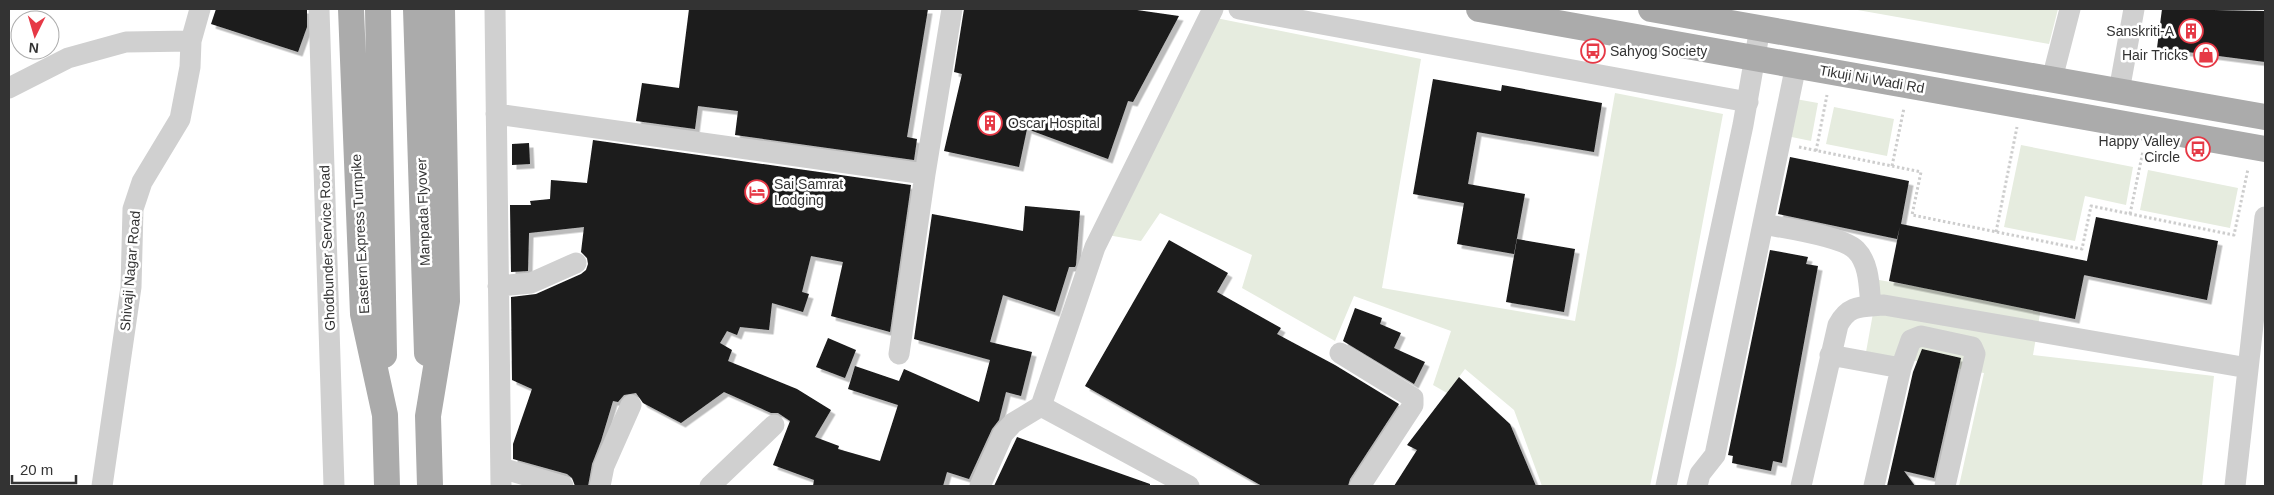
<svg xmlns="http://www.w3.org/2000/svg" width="2274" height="495" viewBox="0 0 2274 495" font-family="Arial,sans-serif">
  <defs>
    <filter id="shadow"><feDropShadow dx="4.5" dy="4.5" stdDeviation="0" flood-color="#0004"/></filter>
  </defs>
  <rect width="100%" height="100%" fill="#fff"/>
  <path fill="#e6ecdf" d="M 1852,9 L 2058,9 L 2049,44 Z
    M 1216,18 L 1421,59 L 1382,288 L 1575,321 L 1615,93 L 1723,114 L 1676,365 L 1650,486 L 1542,486 L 1514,410 L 1465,369 L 1447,393 L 1433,385 L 1451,331 L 1354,296 L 1335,341 L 1242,288 L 1252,255 L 1160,213 L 1141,241 L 1102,234 Z
    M 1790,98 L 1818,103 L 1811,141 L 1782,135 Z
    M 1834,107 L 1894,119 L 1887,156 L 1826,144 Z
    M 2021,145 L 2133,167 L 2126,205 L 2085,196 L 2075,241 L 2004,227 Z
    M 2148,170 L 2238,188 L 2230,228 L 2140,210 Z
    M 1879,280 L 2041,308 L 2033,355 L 2214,376 L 2202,486 L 1959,486 L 1984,373 L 1866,352 Z"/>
  <path fill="#1a1a1a" filter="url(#shadow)" d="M 216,9 L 307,9 L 307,27 L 298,52 L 211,24 Z
    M 689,9 L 928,9 L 907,137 L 917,139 L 914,160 L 735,135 L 738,111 L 698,106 L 695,129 L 636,121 L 642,83 L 679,88 Z
    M 964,9 L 1130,9 L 1179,16 L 1133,102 L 1128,101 L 1108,159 L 1027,129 L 1019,167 L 944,151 L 962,74 L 954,72 Z
    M 2162,9 L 2265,11 L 2265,62 L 2157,48 Z
    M 1433,79 L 1501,91 L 1502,85 L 1602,103 L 1594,152 L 1477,132 L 1468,184 L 1525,194 L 1514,254 L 1457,244 L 1464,203 L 1413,194 Z
    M 593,140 L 911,185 L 890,332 L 831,316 L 843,262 L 811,256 L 802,292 L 809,294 L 803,312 L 772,303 L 769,330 L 740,327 L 737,335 L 727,331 L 720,343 L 732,350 L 728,361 L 797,389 L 831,410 L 815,437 L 839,446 L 838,449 L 880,461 L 898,405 L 848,389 L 855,366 L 899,381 L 904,369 L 979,402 L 990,360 L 914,339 L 932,214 L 1023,231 L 1025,206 L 1080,211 L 1076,265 L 1075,267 L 1069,267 L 1055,312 L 1003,295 L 990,342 L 1032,352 L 1021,396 L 1006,392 L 999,420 L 992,429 L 969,479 L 947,472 L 943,486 L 813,486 L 814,480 L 773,465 L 790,421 L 778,413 L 771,413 L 724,392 L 681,423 L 643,403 L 636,393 L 624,395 L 618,402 L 613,401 L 601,441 L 592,464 L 588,486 L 575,486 L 572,478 L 567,474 L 513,459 L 513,444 L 532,389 L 512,380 L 511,297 L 536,294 L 581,274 L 586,270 L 588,264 L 587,258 L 581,252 L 584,227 L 529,233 L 528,271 L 511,272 L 510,205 L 531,205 L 530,201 L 550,199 L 551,180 L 587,183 Z
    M 529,143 L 530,164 L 512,165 L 512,144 Z
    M 1790,157 L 1909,181 L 1901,224 L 2087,261 L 2075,319 L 1889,281 L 1900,226 L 1897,239 L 1778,214 Z
    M 2096,217 L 2218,241 L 2207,300 L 2084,275 Z
    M 1517,239 L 1575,249 L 1564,312 L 1506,302 Z
    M 1169,240 L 1228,273 L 1217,292 L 1281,328 L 1277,334 L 1335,365 L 1399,404 L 1350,479 L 1348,486 L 1262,486 L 1085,386 Z
    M 1770,250 L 1808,257 L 1806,264 L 1818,266 L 1782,463 L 1773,461 L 1771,471 L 1732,463 L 1733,456 L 1728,455 Z
    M 1355,308 L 1382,318 L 1380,324 L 1401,333 L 1394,348 L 1425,362 L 1414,384 L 1343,341 Z
    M 828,338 L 856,350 L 845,378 L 816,367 Z
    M 1922,349 L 1961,358 L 1934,478 L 1904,471 L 1915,486 L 1887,486 L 1913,372 Z
    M 1459,377 L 1510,424 L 1536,486 L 1394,486 L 1417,450 L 1407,445 Z
    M 1017,437 L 1150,484 L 1150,486 L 994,486 Z"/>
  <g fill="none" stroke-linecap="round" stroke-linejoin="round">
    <path stroke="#cdcdcd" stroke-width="3" stroke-dasharray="2.5 2.5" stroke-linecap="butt" d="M 1799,147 L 1921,172 L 1912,215 L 2082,249 L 2091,206 L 2234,235 L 2248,169
      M 1816,151 L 1827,95
      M 1892,166 L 1904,108
      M 2130,214 L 2143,151
      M 1996,232 L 2017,127"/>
    <path stroke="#d0d0d0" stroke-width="21" d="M 319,9 L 334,486
      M 495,9 L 501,486
      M 1239,9 L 1748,102
      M 2052,79 L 2070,9
      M 9,88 L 68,58 L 126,42 L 191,41
      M 2119,91 L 2134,9
      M 496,114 L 925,174 L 952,9
      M 1763,224 C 1784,228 1842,236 1856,250 C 1870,264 1869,288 1871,306
      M 498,286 L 531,283 L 576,263
      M 1340,353 L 1413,398 L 1413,405 L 1360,486
      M 899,354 L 925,174
      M 1830,355 L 1901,368
      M 501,468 L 563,486
      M 102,486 L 131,287 L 133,209 L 142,182 L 180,119 L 190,67 L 191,41 L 200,9
      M 600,486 L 604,466 L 631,405
      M 710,486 L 774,425
      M 980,486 L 1003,434 L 1013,423 L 1041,406
      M 1189,486 L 1041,406 L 1095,247 L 1213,9
      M 1666,486 L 1743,125 L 1760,28
      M 1697,486 L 1700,474 L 1715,455 L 1796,65
      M 1801,486 L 1838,325 C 1849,304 1862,307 1884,305 L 2248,368
      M 1874,486 L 1901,368 L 1911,340 L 1921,336 L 1972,347 L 1975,354 L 1945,486
      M 2235,486 L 2265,217"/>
    <path stroke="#ababab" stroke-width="26" d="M 351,9 L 363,314 L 385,415 L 387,486
      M 378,9 L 384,355
      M 416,9 L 427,353
      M 1479,9 L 2265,149
      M 1651,9 L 2265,117
      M 430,486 L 428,416 L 447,301 L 442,9"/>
  </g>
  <defs>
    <g id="building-ring" transform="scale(1.25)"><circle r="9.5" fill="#fff" stroke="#e63946" stroke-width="1.5"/><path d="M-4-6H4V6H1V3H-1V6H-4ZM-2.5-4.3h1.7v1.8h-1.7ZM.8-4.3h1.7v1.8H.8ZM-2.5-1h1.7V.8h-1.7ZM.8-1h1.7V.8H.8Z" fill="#e63946"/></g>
    <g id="bus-ring" transform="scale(1.25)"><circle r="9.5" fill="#fff" stroke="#e63946" stroke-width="1.5"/><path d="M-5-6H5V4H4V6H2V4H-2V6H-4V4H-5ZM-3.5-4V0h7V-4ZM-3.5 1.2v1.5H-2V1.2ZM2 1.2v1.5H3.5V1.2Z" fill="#e63946"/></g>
    <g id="shop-ring" transform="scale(1.25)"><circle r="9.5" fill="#fff" stroke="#e63946" stroke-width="1.5"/><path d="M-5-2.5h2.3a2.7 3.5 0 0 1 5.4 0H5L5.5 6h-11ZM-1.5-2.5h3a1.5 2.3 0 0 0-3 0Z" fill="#e63946"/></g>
    <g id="hotel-ring" transform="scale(1.25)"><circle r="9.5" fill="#fff" stroke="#e63946" stroke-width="1.5"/><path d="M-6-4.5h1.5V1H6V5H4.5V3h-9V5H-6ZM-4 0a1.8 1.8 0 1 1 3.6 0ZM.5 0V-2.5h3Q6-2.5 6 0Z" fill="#e63946"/></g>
  </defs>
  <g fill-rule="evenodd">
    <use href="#building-ring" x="2191" y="31"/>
    <use href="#bus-ring" x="1593" y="51"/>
    <use href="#shop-ring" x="2206" y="55"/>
    <use href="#building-ring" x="990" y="123"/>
    <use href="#bus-ring" x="2198" y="149"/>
    <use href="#hotel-ring" x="757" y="192"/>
  </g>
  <g text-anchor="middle" stroke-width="5" stroke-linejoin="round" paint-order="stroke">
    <g font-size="14" fill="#333" stroke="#fff" text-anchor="end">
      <text x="2174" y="36">Sanskriti-A</text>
      <text x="1610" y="56" text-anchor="start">Sahyog Society</text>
      <text x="2188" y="60">Hair Tricks</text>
      <text x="1008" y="128" text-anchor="start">Oscar Hospital</text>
      <text x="2180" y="146">Happy Valley<tspan x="2180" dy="16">Circle</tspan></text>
      <text x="774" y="189" text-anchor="start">Sai Samrat<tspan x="774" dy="16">Lodging</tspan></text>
    </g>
    <g font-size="14" fill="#333" stroke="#fff">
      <text transform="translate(1872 79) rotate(10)" y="5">Tikuji Ni Wadi Rd</text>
      <text transform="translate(423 212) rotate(-92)" y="5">Manpada Flyover</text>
      <text transform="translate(360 234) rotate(-93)" y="5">Eastern Express Turnpike</text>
      <text transform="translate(327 248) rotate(-92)" y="5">Ghodbunder Service Road</text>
      <text transform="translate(130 271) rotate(-85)" y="5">Shivaji Nagar Road</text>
    </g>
  </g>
  <rect width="2274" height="495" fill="none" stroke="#333333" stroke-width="20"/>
  <g transform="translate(35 35) rotate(185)"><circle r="24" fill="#ffffff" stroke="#adadad"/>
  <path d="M0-4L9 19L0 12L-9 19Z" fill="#e63946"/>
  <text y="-8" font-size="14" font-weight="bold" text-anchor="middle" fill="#333333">N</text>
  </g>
  <path d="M12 475v8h64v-8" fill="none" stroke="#333333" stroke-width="2.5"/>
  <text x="20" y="475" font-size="15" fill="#333333" stroke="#ffffff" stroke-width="4" paint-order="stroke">20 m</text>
</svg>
